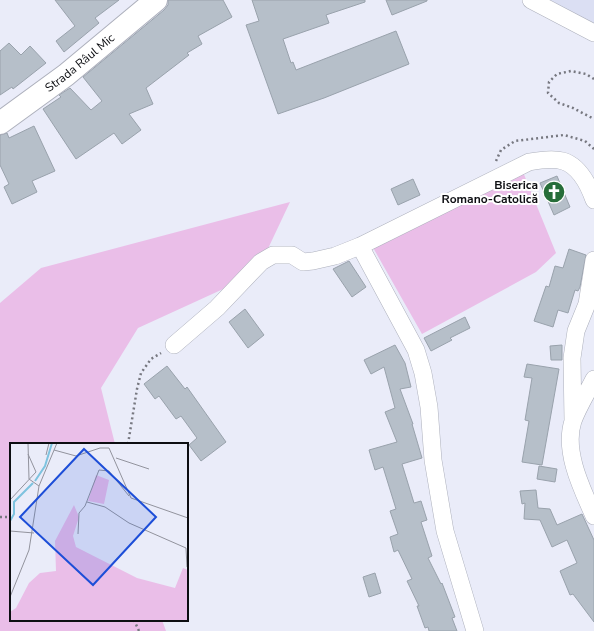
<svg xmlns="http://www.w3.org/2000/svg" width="594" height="631" viewBox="0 0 594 631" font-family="'Nunito Sans',sans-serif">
  <rect width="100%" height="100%" fill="#eaecf9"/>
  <path fill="#dbdff3" d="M 550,0 L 594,0 L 594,25 Z"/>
  <path fill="#eabee8" d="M 523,172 L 556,253 L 536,272 L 422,334 L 371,244 Z
    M 290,202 L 256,274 L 138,328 L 101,388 L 115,444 L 11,444 L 11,620 L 162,620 L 166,631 L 0,631 L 0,303 L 41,268 Z"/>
  <path fill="#b6bfc9" stroke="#99a2ac" d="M 55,0 L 119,0 L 95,18 L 99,23 L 64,52 L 56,41 L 75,26 Z
    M 168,0 L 223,0 L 232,17 L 198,36 L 202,44 L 187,53 L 189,55 L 146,88 L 153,104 L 129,114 L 141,130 L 122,144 L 114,133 L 76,159 L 43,109 L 61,97 L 59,95 L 70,88 L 91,110 L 102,101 L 83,77 L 164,10 L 168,5 Z
    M 252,0 L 365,0 L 365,2 L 326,15 L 329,23 L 283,39 L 291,63 L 293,62 L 296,70 L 396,31 L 409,64 L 324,98 L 278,114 L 246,25 L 259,21 Z
    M 386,0 L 427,0 L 427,1 L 392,15 Z
    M 9,43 L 21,55 L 30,46 L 46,63 L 13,89 L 12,87 L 0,95 L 0,51 Z
    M 34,126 L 55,171 L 32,181 L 37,192 L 12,204 L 4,187 L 9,184 L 0,165 L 0,135 L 7,133 L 9,138 Z
    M 557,176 L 570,207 L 554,215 L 540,183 Z
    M 413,179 L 420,195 L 398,205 L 391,189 Z
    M 569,249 L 586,255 L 580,287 L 578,291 L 575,290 L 568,313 L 558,310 L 553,327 L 534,321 L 546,286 L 549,287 L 555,266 L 563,268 Z
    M 349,261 L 366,287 L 352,297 L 333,269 Z
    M 245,309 L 264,335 L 248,348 L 229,322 Z
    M 465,317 L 470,328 L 450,338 L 452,340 L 431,351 L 424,338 Z
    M 395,345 L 405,363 L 411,387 L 400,389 L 413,424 L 412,424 L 422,458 L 402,464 L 414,503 L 421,501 L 427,520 L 421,522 L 432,556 L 428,558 L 441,584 L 442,583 L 455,617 L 452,618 L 457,631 L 429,631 L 428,627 L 425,628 L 417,606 L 419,606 L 407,581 L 412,579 L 398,550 L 394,552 L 390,537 L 398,534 L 390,511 L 396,509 L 383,467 L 375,470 L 369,450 L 397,442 L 385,412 L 395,408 L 384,367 L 371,374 L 364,360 Z
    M 562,345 L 562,360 L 551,360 L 550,346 Z
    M 527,364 L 559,369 L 542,465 L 522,462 L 529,421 L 525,420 L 532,378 L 524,377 Z
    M 167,366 L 185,389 L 187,387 L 226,442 L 201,461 L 189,445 L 197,438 L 181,416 L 176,419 L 159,396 L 155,399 L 144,384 Z
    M 539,466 L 557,469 L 555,482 L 537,479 Z
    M 536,490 L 538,508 L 550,509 L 557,525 L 582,514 L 594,540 L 594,622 L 573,594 L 570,595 L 560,571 L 577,563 L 567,540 L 552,547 L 540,520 L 524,519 L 525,503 L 522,504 L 520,491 Z
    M 375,573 L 381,593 L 369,597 L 363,577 Z"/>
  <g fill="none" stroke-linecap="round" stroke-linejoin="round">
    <g stroke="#adb0bc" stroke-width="18">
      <path id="street" d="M 531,0 L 594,33
        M 360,246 L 416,350 L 423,373 L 429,407 L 433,460 L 445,531 L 475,631
        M 174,345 L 217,308 L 261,262 L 273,255 L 292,255 L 303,262 L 313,261 L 335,256 L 360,246 L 529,162 C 540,160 553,158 563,161 C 579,166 589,186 594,200
        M 594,379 C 587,393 578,407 573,421 C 563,451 582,489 594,516
        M 573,421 L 572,358 L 576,331 L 587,304 L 594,260"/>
    </g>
    <g stroke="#adb0bc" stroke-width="24">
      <g id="secondary">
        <path id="s1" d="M 0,123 L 66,75 L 156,0"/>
      </g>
    </g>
    <path stroke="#777880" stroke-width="2.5" stroke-dasharray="2 3" stroke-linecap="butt" d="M 594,79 L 586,74 L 571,71 L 557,74 L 549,82 L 548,93 L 559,103 L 573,108 L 594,119
      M 496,161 L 501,150 L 515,141 L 564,135 L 585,141 L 594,149
      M 128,444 L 137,389 L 141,373 L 151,359 L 161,353
      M 0,517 L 11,517
      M 134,620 L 139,631"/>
    <use href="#street" stroke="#fff" stroke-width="17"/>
    <use href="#secondary" stroke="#fff" stroke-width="22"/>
  </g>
  <defs>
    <g id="church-disc" transform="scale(1.15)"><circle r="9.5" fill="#266d39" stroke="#fff"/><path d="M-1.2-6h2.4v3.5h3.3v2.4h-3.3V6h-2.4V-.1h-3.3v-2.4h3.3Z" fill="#fff"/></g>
  </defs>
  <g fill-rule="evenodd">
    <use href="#church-disc" x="554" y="192"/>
  </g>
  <g text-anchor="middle" stroke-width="4" stroke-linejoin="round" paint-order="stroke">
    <g font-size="12" fill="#0d0e12" stroke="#fff">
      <text dy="4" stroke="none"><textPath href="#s1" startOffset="100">Strada Râul Mic</textPath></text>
    </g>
    <g font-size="12" font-weight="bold" fill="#0d0e12" stroke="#fff" text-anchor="end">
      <text x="538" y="189">Biserica<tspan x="538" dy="14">Romano-Catolică</tspan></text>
    </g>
  </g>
  <g transform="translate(10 443)">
    <rect width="178" height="178" fill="#eaecf9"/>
    <path d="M 86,32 L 99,37 L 94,61 L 78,58 ZM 64,62 L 69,74 L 63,93 L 66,104 L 127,135 L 165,145 L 173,125 L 178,127 L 178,178 L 0,178 L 0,169 L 6,165 L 19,140 L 30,130 L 46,128 L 45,98 Z" fill="#eabee8"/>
    <path fill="none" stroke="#7ec3df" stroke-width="2" d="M 25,38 L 35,23 L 42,0M 0,78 L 4,71 L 4,59 L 23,40"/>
    <path fill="none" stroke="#92939d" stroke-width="1" d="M 18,0 L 19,36 L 29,43M 44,7 L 66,13 L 90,5 L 99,5 L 121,55 L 178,75M 36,12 L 39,0M 106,15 L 139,26M 0,57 L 26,29 L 18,11M 77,59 L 95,64 L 119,80 L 176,105 L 177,124M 0,88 L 24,90M 68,91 L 69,70 L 75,63 L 89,27 L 99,28 L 119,53M 0,154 L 19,107 L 29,43 L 47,0"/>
    <path fill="#1d4ed8" fill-opacity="0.15" stroke="#1d4ed8" stroke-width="2" d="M 74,6 L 146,74 L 83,142 L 10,74 Z"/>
    <rect width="178" height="178" fill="none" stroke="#0d0e12" stroke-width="2"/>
  </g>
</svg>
